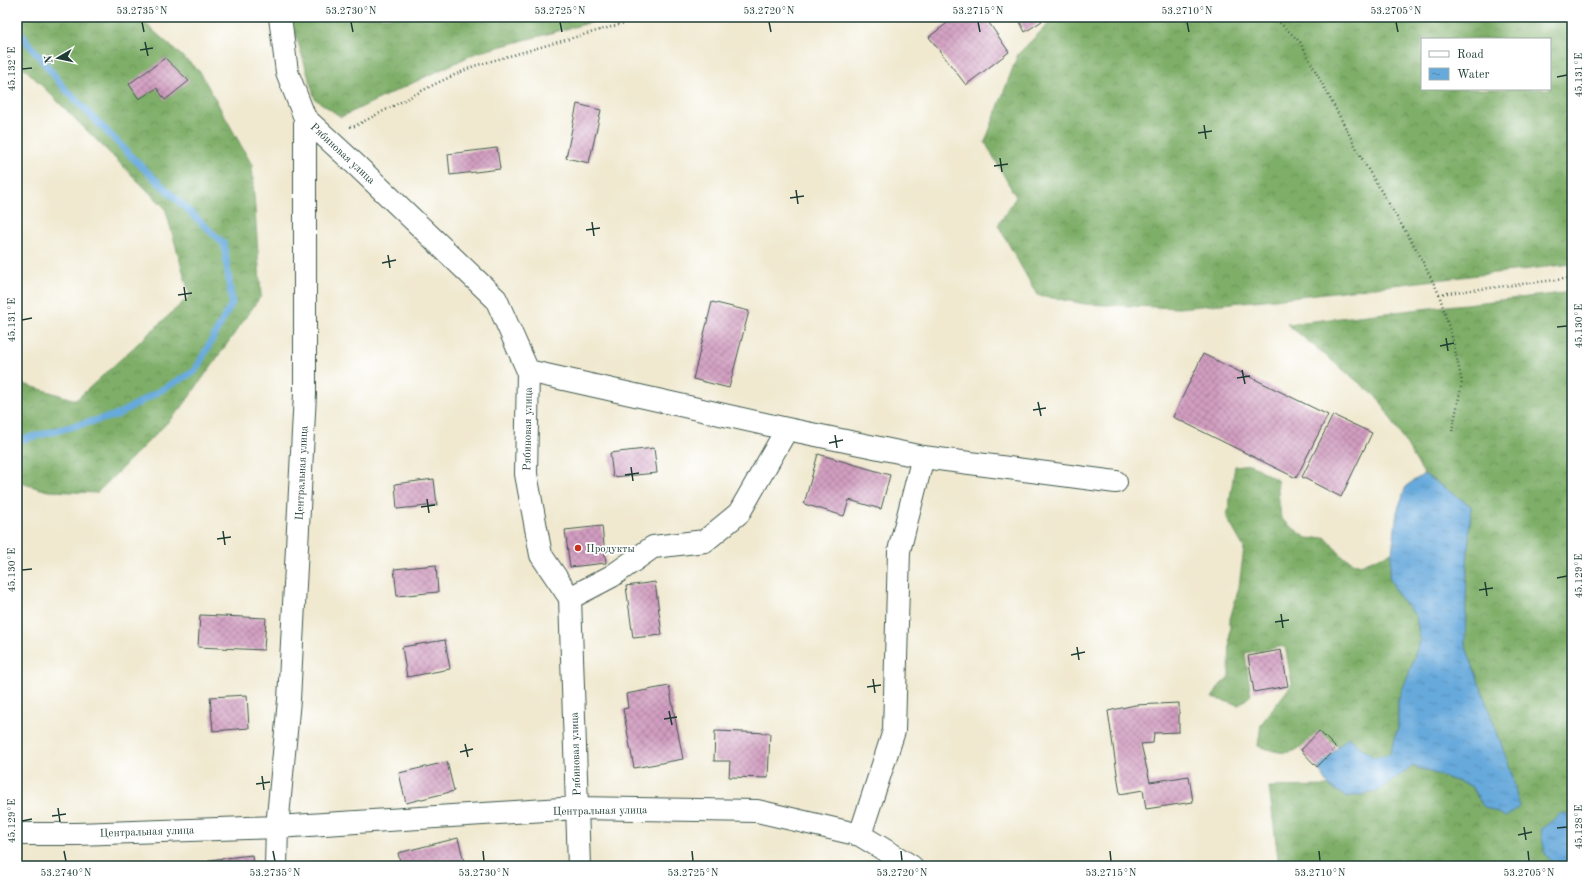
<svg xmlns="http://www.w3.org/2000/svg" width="1589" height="883" viewBox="0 0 1589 883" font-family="'Old Standard TT',serif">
  <defs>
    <pattern id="forest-crowns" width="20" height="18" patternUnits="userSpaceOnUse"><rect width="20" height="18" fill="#7eae68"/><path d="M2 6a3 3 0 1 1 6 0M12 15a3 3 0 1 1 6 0" fill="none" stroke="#678f56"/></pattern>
    <pattern id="water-ripples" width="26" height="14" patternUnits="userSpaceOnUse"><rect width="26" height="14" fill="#66a9db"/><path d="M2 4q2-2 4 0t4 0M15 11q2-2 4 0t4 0" fill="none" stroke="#538bb2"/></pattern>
    <pattern id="building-cross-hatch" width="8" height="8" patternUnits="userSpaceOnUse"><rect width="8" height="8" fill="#d19dc0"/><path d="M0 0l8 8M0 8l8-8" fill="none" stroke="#a9819d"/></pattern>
  </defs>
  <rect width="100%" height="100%" fill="#fff"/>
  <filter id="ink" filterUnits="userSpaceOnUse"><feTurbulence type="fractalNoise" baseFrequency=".025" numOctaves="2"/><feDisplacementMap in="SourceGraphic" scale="8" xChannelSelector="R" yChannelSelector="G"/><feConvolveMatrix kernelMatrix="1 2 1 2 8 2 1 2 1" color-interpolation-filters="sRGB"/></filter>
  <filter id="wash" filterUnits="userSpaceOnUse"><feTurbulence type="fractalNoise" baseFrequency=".012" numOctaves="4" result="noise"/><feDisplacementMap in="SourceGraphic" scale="16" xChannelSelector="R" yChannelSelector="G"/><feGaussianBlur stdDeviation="0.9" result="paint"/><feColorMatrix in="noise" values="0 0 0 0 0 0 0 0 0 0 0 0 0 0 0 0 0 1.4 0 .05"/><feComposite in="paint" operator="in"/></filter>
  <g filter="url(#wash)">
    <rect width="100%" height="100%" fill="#f0e9d0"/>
    <path fill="url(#forest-crowns)" stroke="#4e764e" fill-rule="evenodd" d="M 17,17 L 138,17 L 200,72 L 252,165 L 261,296 L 180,410 L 97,493 L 48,491 L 17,482 L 17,382 L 76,400 L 190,296 L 165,208 L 17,61 Z
      M 276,17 L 611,17 L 476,53 L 341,117 L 315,99 L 294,29 Z
      M 1054,17 L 1572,17 L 1572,264 L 1274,299 L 1179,308 L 1085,304 L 1037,295 L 998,225 L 1016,197 L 985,142 L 1018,54 L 1054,18 ZM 1422,39 L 1550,39 L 1550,89 L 1422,89 Z
      M 1572,292 L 1572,866 L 1279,866 L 1269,787 L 1329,786 L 1346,797 L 1376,792 L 1412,766 L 1471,786 L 1483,806 L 1513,777 L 1465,644 L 1467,566 L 1471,506 L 1424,474 L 1379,399 L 1287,324 Z
      M 1250,464 L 1277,480 L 1281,519 L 1308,539 L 1325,537 L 1343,557 L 1360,565 L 1392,552 L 1389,577 L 1399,597 L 1416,616 L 1420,639 L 1410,671 L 1398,700 L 1398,728 L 1390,754 L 1373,757 L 1348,737 L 1338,747 L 1319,730 C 1295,754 1292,758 1258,746 L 1261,724 L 1292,684 L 1285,646 L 1245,653 L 1251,695 L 1239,705 L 1212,698 L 1221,684 L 1229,678 L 1230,619 L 1239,587 L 1244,548 L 1227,518 L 1235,466 Z"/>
    <path fill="url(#water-ripples)" stroke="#427388" d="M 1424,474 L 1471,506 L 1467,566 L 1465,644 L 1513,777 L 1519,807 L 1506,817 L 1483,806 L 1471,786 L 1413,766 L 1376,792 L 1346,797 L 1329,786 L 1318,768 L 1348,737 L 1373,757 L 1390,754 L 1398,728 L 1398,700 L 1410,671 L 1420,639 L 1416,616 L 1399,597 L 1389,577 L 1397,512 L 1406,486 Z
      M 1561,813 L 1572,814 L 1572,866 L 1556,866 L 1545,854 L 1541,830 Z"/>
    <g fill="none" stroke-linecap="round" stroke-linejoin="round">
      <path stroke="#66a9db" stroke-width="7" d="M 17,29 L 65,89 L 141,166 L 224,244 L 232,303 L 195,371 L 117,415 L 24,439 L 17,436"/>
    </g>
    <g id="blocks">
      <path fill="url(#building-cross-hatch)" d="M 955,17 L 985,17 L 1009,52 L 966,85 L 929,37 Z
        M 1020,17 L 1039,17 L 1042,21 L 1025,32 L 1018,18 Z
        M 165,58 L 189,81 L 165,100 L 157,88 L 139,99 L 129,84 Z
        M 577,104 L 601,110 L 589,163 L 566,158 Z
        M 497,148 L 500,169 L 450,175 L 448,154 Z
        M 712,302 L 749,311 L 729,388 L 693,379 Z
        M 1203,354 L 1328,415 L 1296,478 L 1173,417 Z
        M 1333,415 L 1372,433 L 1341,497 L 1302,477 Z
        M 654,448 L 657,473 L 613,477 L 610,453 Z
        M 818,454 L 890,475 L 881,509 L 849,500 L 844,516 L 804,504 Z
        M 434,479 L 437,505 L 397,509 L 395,484 Z
        M 602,526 L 606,563 L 570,567 L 565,530 Z
        M 436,565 L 438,592 L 397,596 L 394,569 Z
        M 655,582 L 662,635 L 633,638 L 626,586 Z
        M 200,615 L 266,618 L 264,650 L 198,647 Z
        M 445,640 L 450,669 L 407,677 L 402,647 Z
        M 1281,650 L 1288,686 L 1254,692 L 1248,656 Z
        M 669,686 L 683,759 L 634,768 L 623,709 L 628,708 L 626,694 Z
        M 247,695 L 249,728 L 213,731 L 210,697 Z
        M 1179,703 L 1179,732 L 1154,733 L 1153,743 L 1141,744 L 1150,782 L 1189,776 L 1193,802 L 1146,809 L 1143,790 L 1120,794 L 1108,711 L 1135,705 Z
        M 715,731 L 770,733 L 768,778 L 729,777 L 730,761 L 714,761 Z
        M 1319,731 L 1336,748 L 1317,767 L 1301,750 Z
        M 447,762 L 454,791 L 406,803 L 399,773 Z
        M 458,838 L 465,865 L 401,866 L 398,853 Z
        M 252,855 L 253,866 L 210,866 L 209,860 Z"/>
    </g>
  </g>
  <g filter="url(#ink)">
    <use href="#blocks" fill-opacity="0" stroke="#3e574b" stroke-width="1"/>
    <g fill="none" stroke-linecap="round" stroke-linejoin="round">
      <g stroke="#3e574b" stroke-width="24">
        <path id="minor" d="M 305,118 L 354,163 L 496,299 L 528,371 L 526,474 L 541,555 L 570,598 L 579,866
          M 528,371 L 787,429 L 923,457 L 1116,482
          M 570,598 L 612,576 L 653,547 L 705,541 L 739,513 L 787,429
          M 17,834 L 77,834 L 277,827 L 577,808 L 757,811 L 860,835 L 911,866
          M 860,835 L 894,731 L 899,551 L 923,457
          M 276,866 L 277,827 L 289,700 L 305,394 L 305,118 L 287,72 L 280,17"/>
      </g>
      <path stroke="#3e574b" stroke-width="2.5" stroke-dasharray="1 3" stroke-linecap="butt" d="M 1274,17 L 1300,42 L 1366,166 L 1418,252 L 1439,294 L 1453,341 L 1462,382 L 1452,432
        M 350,127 L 355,126 L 435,84 L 474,66 L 646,17
        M 1439,294 L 1572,278"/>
      <use href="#minor" stroke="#fff" stroke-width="22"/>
    </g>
  </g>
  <path fill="none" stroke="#1f3d34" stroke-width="1.5" d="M 142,22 L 144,32M 351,22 L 353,32M 560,22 L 562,32M 769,22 L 771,32M 978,22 L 980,32M 1187,22 L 1189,32M 1396,22 L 1398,32M 145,42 L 148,56M 140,50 L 153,48M 22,69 L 32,68M 1557,77 L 1567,75M 1204,125 L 1206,139M 1198,133 L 1212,131M 1000,158 L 1002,172M 994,166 L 1008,164M 796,190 L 798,204M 790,198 L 804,196M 592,222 L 594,236M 586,230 L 600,228M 388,255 L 390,268M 382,263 L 396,260M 184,287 L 186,301M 178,295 L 192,293M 22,320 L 32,318M 1557,327 L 1567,326M 1446,338 L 1448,351M 1440,346 L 1454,343M 1242,370 L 1245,384M 1237,378 L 1250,376M 1038,402 L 1041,416M 1033,410 L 1046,408M 835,435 L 837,448M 829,443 L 843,440M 631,467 L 633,481M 625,475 L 639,473M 427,499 L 429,513M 421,507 L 435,505M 223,531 L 225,545M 217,539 L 231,537M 22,570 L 32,569M 1557,578 L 1567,576M 1485,582 L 1487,596M 1479,590 L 1493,588M 1281,614 L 1283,628M 1275,622 L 1289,620M 1077,647 L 1079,660M 1071,655 L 1085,652M 873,679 L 875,693M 867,687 L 881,685M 669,711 L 672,725M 664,719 L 677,717M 465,744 L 468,757M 460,752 L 473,749M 262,776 L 264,790M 256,784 L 270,782M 58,808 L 60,822M 52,816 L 66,814M 22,821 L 32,819M 1524,827 L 1526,840M 1557,828 L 1567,827M 1518,835 L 1532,832M 64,851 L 66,861M 273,851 L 275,861M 483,851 L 484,861M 692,851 L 693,861M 901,851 L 902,861M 1110,851 L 1111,861M 1319,851 L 1320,861M 1528,851 L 1529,861"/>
  <circle fill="#c8321e" stroke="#fff" stroke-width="1.5" cx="578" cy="548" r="4"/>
  <g text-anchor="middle" stroke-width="3.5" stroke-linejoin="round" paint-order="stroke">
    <g font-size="11" fill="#1f3d34" stroke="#fff">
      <text transform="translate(343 153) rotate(43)" y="4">Рябиновая улица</text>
      <text transform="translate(527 429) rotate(-89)" y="4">Рябиновая улица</text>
      <text transform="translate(301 473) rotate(-87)" y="4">Центральная улица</text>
      <text transform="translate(575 754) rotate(-92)" y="4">Рябиновая улица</text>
      <text transform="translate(600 810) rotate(-1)" y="4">Центральная улица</text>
      <text transform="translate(147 831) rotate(-2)" y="4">Центральная улица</text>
    </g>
    <g font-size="11" fill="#1f3d34" stroke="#fff" text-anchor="start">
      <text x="586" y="552">Продукты</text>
    </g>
  </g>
  <rect width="1589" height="883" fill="none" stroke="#fff" stroke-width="44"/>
  <rect x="1421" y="38" width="130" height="52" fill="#ffffff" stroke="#a5b1ae"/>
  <rect x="1429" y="51" width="20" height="6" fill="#ffffff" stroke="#a5b1ae"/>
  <text x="1457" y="58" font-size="12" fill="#1f3d34">Road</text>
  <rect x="1429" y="68" width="20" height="12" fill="url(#water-ripples)" stroke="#a5b1ae"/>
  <text x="1457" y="78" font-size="12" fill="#1f3d34">Water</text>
  <g transform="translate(58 58) rotate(261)" stroke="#ffffff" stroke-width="3" paint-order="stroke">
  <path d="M0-3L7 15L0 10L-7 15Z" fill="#1f3d34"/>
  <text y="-6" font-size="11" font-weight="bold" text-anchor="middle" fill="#1f3d34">N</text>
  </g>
  <rect x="22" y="22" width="1545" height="839" fill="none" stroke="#1f3d34" stroke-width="1.5"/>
  <g font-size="10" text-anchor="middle" fill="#1f3d34">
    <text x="142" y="14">53.2735°N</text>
    <text x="351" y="14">53.2730°N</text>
    <text x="560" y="14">53.2725°N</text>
    <text x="769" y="14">53.2720°N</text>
    <text x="978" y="14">53.2715°N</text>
    <text x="1187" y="14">53.2710°N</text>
    <text x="1396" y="14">53.2705°N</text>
    <text transform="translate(11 69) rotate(-90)" y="4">45.132°E</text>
    <text transform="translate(1578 75) rotate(-90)" y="4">45.131°E</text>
    <text transform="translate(11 320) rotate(-90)" y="4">45.131°E</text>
    <text transform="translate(1578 326) rotate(-90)" y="4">45.130°E</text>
    <text transform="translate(11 570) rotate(-90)" y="4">45.130°E</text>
    <text transform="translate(1578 576) rotate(-90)" y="4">45.129°E</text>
    <text transform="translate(11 821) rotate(-90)" y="4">45.129°E</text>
    <text transform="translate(1578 827) rotate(-90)" y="4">45.128°E</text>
    <text x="66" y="876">53.2740°N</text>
    <text x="275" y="876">53.2735°N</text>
    <text x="484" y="876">53.2730°N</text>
    <text x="693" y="876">53.2725°N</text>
    <text x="902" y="876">53.2720°N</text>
    <text x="1111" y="876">53.2715°N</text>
    <text x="1320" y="876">53.2710°N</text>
    <text x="1529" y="876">53.2705°N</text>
  </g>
</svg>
